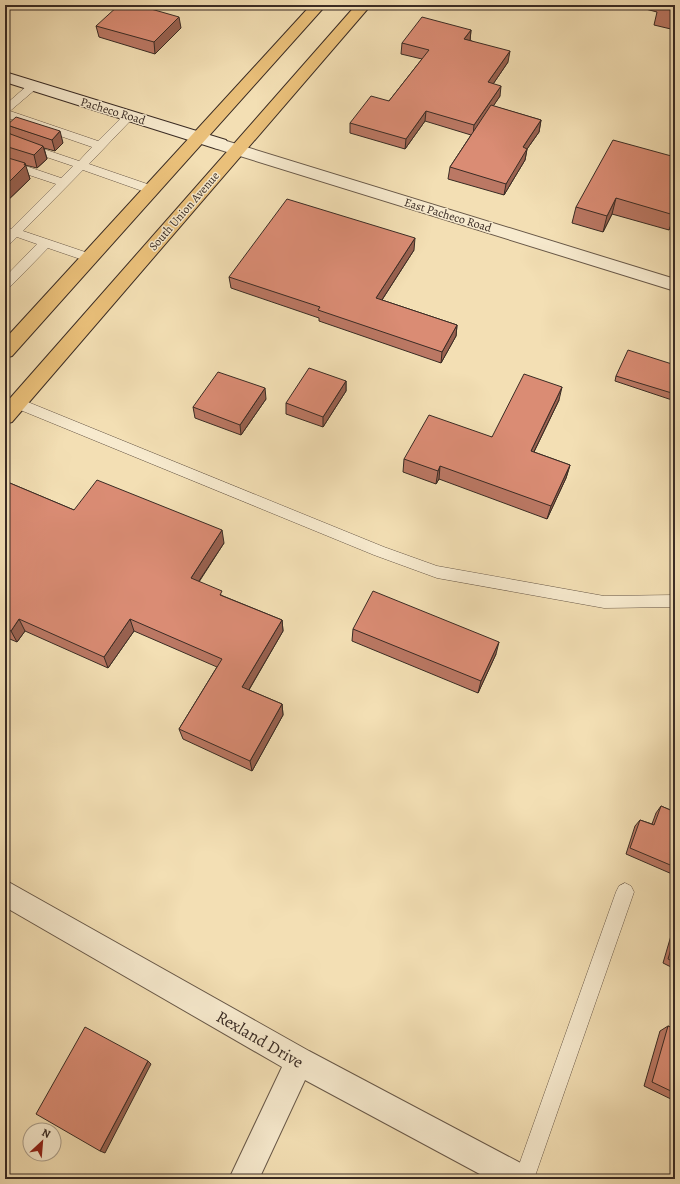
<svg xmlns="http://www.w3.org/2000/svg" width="680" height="1184" viewBox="0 0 680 1184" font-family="Alegreya,serif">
  <rect width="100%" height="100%" fill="#f3dfb4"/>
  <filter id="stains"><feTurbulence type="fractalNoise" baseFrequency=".005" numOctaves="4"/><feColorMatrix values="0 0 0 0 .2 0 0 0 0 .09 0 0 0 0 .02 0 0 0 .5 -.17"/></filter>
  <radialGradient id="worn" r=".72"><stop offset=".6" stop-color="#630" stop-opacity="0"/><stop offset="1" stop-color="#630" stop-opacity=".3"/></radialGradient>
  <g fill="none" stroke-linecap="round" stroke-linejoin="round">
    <g stroke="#685848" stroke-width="1">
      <path id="lane" d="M 33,83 L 37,84 L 38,86 L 37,88 L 10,111 L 98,141 L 125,114 L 133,114 L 134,116 L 133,118 L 89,164 L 156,187 L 158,190 L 152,194 L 148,193 L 83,170 L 23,231 L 94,255 L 96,258 L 94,261 L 86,261 L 48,248 L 9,288 L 5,289 L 5,277 L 37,244 L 17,237 L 9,245 L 5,246 L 5,230 L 11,229 L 56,184 L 5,167 L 5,159 L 61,178 L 73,166 L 5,143 L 5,136 L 79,161 L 92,147 L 5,117 L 5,105 L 29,84 Z
        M 18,398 L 384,547 L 437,566 L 604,596 L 675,595 L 675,607 L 604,608 L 437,578 L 374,555 L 13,407 L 11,403 L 13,399 Z
        M 625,883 L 631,886 L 634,892 L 534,1179 L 514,1179 L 616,892 L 619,886 Z"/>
    </g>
    <g stroke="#685848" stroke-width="2">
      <path id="street" d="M 220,139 L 675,279 L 675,291 L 214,148 L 212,144 L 214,140 Z
        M 5,880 L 309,1051 L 530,1168 L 534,1179 L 489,1179 L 305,1080 L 259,1179 L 229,1179 L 282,1067 L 5,907 Z"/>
    </g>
    <g stroke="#392b24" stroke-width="2">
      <path id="secondary" d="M 5,72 L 226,140 L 228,144 L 226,148 L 220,149 L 214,148 L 5,82 Z"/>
    </g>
    <g stroke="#392b24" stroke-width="2">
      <path id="primary" d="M 311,5 L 326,5 L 12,356 L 5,358 L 5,339 Z
        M 356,5 L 371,5 L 12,422 L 5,424 L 5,404 Z"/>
    </g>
    <use href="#lane" fill="#f7eace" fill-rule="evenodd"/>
    <use href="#street" fill="#f7eace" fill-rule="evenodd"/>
    <use href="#secondary" fill="#f7eace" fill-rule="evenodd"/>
    <use href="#primary" fill="#eac07a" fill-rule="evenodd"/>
  </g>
  <path fill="#bb7864" stroke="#392b24" d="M 630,5 L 675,5 L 675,30 L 654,25 L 657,12 Z
    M 96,26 L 181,28 L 155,54 L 99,37 Z
    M 471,30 L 470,40 L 508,62 L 493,84 L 500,96 L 493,106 L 541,120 L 539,132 L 527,149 L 525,160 L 504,195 L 448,179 L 450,167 L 471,135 L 425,121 L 405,149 L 350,133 L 350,123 L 389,101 L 422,59 L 401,54 L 402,43 Z
    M 7,125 L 63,143 L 55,151 L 44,148 L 47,159 L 37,168 L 25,165 L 30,179 L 5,203 L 5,132 L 10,134 Z
    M 675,157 L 675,218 L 669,230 L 612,214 L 603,232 L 572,223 L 576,207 Z
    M 414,250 L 382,300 L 457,325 L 456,336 L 441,363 L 319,321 L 319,318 L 231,288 L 229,277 Z
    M 675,365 L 675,401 L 615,381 L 616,376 Z
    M 346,381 L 346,391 L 323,427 L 286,414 L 286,403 Z
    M 266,399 L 241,435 L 195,418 L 193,407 Z
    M 559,400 L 534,452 L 570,465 L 566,478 L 547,519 L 439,479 L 436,484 L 403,472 L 404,459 L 492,437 Z
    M 5,481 L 74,510 L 224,543 L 199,582 L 223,596 L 282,620 L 283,631 L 249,690 L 282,704 L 283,715 L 252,771 L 183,739 L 179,729 L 217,667 L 134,631 L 108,668 L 25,631 L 17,642 L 5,637 Z
    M 353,629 L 496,654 L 478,693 L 352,641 Z
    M 661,806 L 675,812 L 675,871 L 672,874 L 626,854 L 635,826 L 640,820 L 652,824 L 656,813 Z
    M 675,922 L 675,969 L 663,963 Z
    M 668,1026 L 675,1029 L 675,1101 L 644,1086 L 660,1031 Z"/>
  <path fill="#996251" stroke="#392b24" d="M 179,17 L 181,28 L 155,54 L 154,42 Z
    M 471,30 L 470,41 L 464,39 Z
    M 510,51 L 508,62 L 487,93 L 488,82 Z
    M 501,86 L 500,96 L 473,136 L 474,125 Z
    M 426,111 L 425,121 L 405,149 L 406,139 Z
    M 541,120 L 539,132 L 527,149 L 525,160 L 504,195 L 506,184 L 523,147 Z
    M 60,131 L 63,143 L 55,151 L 52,140 Z
    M 43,146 L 47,159 L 37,168 L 34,155 Z
    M 25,163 L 30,179 L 5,203 L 5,186 Z
    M 616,198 L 612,214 L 603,232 L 607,216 Z
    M 675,213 L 675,218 L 669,230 Z
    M 415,238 L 414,250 L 376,309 L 376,298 Z
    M 457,325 L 456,336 L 441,363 L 442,352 Z
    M 346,381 L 346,391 L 323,427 L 323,417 Z
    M 562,387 L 559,400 L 528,464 L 531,451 Z
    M 265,388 L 266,399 L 241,435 L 240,425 Z
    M 570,465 L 566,478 L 547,519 L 551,506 Z
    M 440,466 L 439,479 L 436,484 L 438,471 Z
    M 222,530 L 224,543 L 193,590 L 191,578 Z
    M 19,619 L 25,631 L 17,642 L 11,631 Z
    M 130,619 L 134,631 L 108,668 L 104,657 Z
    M 282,620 L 283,631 L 244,698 L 242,687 Z
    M 499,642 L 496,654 L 478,693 L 481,681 Z
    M 282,704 L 283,715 L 252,771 L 250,761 Z
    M 148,1061 L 151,1064 L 105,1153 L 100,1151 Z"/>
  <path fill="#da8c74" stroke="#392b24" d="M 119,5 L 137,5 L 179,17 L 154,42 L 96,26 Z
    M 660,5 L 675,5 L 675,11 L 659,7 Z
    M 422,17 L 471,30 L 464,39 L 510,51 L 488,82 L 501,86 L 474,125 L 426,111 L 406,139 L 350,123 L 371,96 L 389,101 L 429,50 L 402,43 Z
    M 491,105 L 541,120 L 523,147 L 527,149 L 506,184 L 450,167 Z
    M 16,117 L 60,131 L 52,140 L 7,125 Z
    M 5,132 L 43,146 L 34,155 L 5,146 Z
    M 613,140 L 675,157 L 675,213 L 674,215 L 616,198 L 607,216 L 576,207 Z
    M 5,157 L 25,163 L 24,165 L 26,165 L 5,186 Z
    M 287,199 L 415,238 L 376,298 L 457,325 L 442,352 L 318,310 L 320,307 L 229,277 Z
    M 628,350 L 675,365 L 675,394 L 616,376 Z
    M 309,368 L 346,381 L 323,417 L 286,403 Z
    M 218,372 L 265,388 L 240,425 L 193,407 Z
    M 524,374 L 562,387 L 531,451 L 570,465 L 551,506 L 440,466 L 438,471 L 404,459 L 429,415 L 492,437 Z
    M 97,480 L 222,530 L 191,578 L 222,591 L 220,595 L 282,620 L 242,687 L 282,704 L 250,761 L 179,729 L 222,659 L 130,619 L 104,657 L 19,619 L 11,631 L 5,628 L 5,481 L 74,510 Z
    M 373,591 L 499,642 L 481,681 L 353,629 Z
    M 661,806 L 675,812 L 675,867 L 630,848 L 640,820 L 654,825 Z
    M 675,936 L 675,962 L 668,959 Z
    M 668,1026 L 675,1029 L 675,1093 L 652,1082 Z
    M 85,1027 L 148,1061 L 100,1151 L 36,1114 Z"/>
  <g text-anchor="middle" stroke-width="3" stroke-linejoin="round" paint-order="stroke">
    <g font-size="12" fill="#392b24" stroke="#f7eace">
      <text transform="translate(113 111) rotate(17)" y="4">Pacheco Road</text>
      <text transform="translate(184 211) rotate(-49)" y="4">South Union Avenue</text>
      <text transform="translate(448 215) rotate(17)" y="4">East Pacheco Road</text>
    </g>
    <g font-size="17" fill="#392b24" stroke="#f7eace">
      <text transform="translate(260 1039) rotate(30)" y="6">Rexland Drive</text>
    </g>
  </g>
  <rect width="680" height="1184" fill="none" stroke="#f3dfb4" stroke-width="20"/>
  <rect x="6" y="6" width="668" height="1172" fill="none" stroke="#392b24" stroke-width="2"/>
  <rect x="10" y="10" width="660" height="1164" fill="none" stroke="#392b24"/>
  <g transform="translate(42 1142) rotate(26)"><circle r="19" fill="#f7eace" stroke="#ab9e8a"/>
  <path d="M0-3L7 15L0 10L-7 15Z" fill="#8f2418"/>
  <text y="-6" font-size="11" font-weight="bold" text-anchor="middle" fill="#392b24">N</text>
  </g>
  <rect width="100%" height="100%" filter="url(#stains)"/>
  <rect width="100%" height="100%" fill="url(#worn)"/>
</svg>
